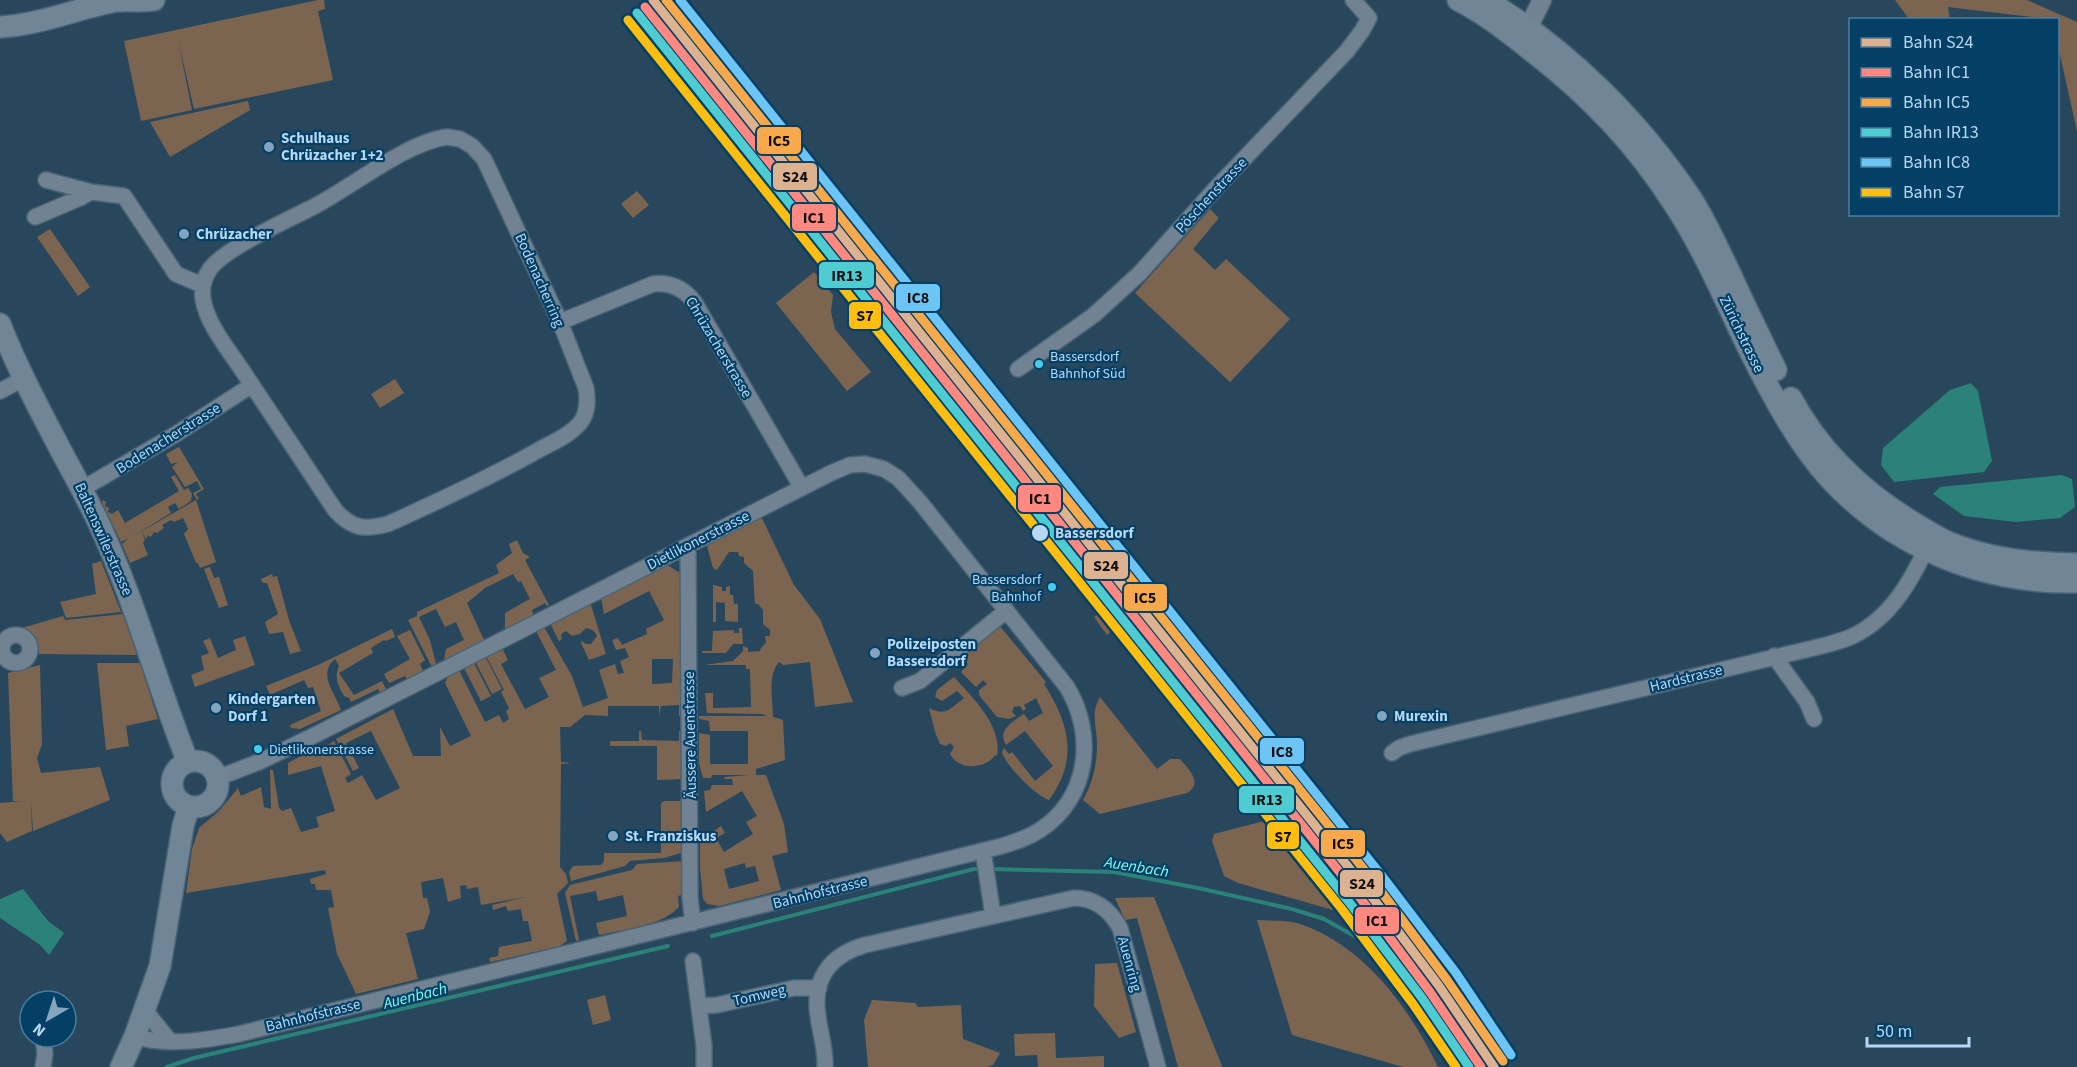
<svg xmlns="http://www.w3.org/2000/svg" width="2077" height="1067" viewBox="0 0 2077 1067" font-family="'Source Sans 3',sans-serif">
  <rect width="100%" height="100%" fill="#29475c"/>
  <path fill="#7c6550" fill-rule="evenodd" d="M 318,0 L 324,0 L 325,9 L 318,11 L 333,80 L 194,109 L 178,40 L 192,110 L 141,121 L 124,41 Z
    M 1895,0 L 2027,0 L 2077,22 L 2077,131 L 2058,46 L 2058,20 L 1948,7 L 1950,19 L 1909,19 Z
    M 248,101 L 250,110 L 170,157 L 150,122 Z
    M 637,191 L 649,205 L 633,218 L 621,204 Z
    M 1210,209 L 1219,218 L 1193,249 L 1215,270 L 1226,259 L 1290,319 L 1230,382 L 1135,293 Z
    M 50,229 L 90,287 L 78,296 L 37,237 Z
    M 814,272 L 833,295 L 831,312 L 835,329 L 871,372 L 847,391 L 776,303 Z
    M 395,379 L 404,393 L 380,408 L 371,394 Z
    M 179,447 L 204,489 L 196,494 L 199,499 L 197,500 L 193,493 L 201,489 L 197,481 L 185,487 L 172,467 L 178,462 L 171,464 L 166,454 Z
    M 175,475 L 184,490 L 188,488 L 192,494 L 191,501 L 179,509 L 175,503 L 168,507 L 171,513 L 130,538 L 196,500 L 216,562 L 200,568 L 198,563 L 196,563 L 184,534 L 188,529 L 183,518 L 174,522 L 171,520 L 162,525 L 164,528 L 157,533 L 154,532 L 151,537 L 148,535 L 146,539 L 142,532 L 145,540 L 143,543 L 148,555 L 130,563 L 122,544 L 129,538 L 121,542 L 102,502 L 103,500 L 106,502 L 105,506 L 109,508 L 108,512 L 112,514 L 118,510 L 125,523 L 179,491 L 171,477 Z
    M 760,514 L 794,585 L 820,619 L 853,702 L 815,707 L 810,662 L 783,665 L 779,662 C 767,676 773,700 773,717 L 783,720 L 785,760 L 756,769 L 756,775 L 766,775 L 784,824 L 788,852 L 772,856 L 781,890 L 719,906 L 707,904 L 703,899 L 700,869 L 700,841 L 721,826 L 725,833 L 716,838 L 724,852 L 753,834 L 746,822 L 757,816 L 742,791 L 706,812 L 704,791 L 710,790 L 712,785 L 733,785 L 732,779 L 724,779 L 725,777 L 749,775 L 712,775 L 711,778 L 703,778 L 699,763 L 699,733 L 710,735 L 710,764 L 748,764 L 748,731 L 710,731 L 709,721 L 699,719 L 699,716 L 767,716 L 762,714 L 707,713 L 705,693 L 713,693 L 713,708 L 751,707 L 750,669 L 746,669 L 746,665 L 704,665 L 733,661 L 743,651 L 743,646 L 748,648 L 748,652 L 760,651 L 761,648 L 766,643 L 765,636 L 770,636 L 770,630 L 763,624 L 763,610 L 758,604 L 755,604 L 753,571 L 744,563 L 744,557 L 739,556 L 738,552 L 729,552 L 717,570 L 713,568 L 706,542 ZM 745,863 L 746,868 L 755,866 L 759,881 L 729,889 L 724,869 Z
    M 517,540 L 523,553 L 530,557 L 525,560 L 549,605 L 547,606 L 545,603 L 532,610 L 533,615 L 505,630 L 505,613 L 530,599 L 521,581 L 518,582 L 513,574 L 485,588 L 467,603 L 484,640 L 444,660 L 446,649 L 464,640 L 456,622 L 445,627 L 436,609 L 419,617 L 430,640 L 436,664 L 432,667 L 408,620 L 417,616 L 417,612 L 499,573 L 496,565 L 512,553 L 509,544 Z
    M 101,561 L 121,612 L 66,618 L 60,602 L 96,594 L 92,564 Z
    M 662,566 L 669,566 L 680,573 L 682,582 L 682,716 L 679,716 L 679,705 L 661,706 L 659,717 L 659,706 L 608,706 L 608,716 L 585,715 L 570,727 L 560,727 L 561,762 L 571,763 L 561,764 L 560,867 L 566,874 L 568,883 L 557,894 L 567,941 L 560,946 L 490,962 L 489,958 L 498,956 L 499,947 L 532,941 L 528,921 L 523,921 L 521,909 L 508,911 L 506,906 L 493,910 L 492,905 L 525,897 L 481,905 L 478,887 L 467,889 L 466,885 L 460,886 L 461,898 L 448,902 L 443,878 L 421,882 L 423,898 L 427,898 L 430,912 L 424,929 L 406,933 L 418,979 L 356,994 L 337,954 L 328,908 L 334,907 L 331,890 L 316,890 L 315,884 L 311,884 L 310,879 L 326,874 L 325,870 L 186,893 L 192,849 L 199,828 L 219,811 L 238,788 L 241,796 L 261,787 L 264,807 L 271,809 L 270,770 L 273,770 L 279,808 L 282,811 L 291,808 L 301,832 L 319,827 L 316,817 L 335,811 L 321,766 L 288,775 L 288,763 L 320,746 L 322,749 L 334,741 L 351,774 L 345,778 L 348,783 L 362,775 L 376,800 L 400,788 L 371,731 L 346,743 L 359,768 L 353,771 L 336,739 L 393,709 L 413,756 L 441,756 L 440,727 L 450,746 L 471,736 L 445,683 L 449,674 L 459,670 L 485,722 L 499,715 L 503,723 L 509,719 L 506,711 L 509,708 L 501,692 L 504,690 L 486,656 L 502,648 L 508,660 L 501,664 L 525,709 L 549,697 L 539,678 L 556,670 L 536,631 L 544,627 L 572,676 L 583,707 L 608,698 L 599,670 L 615,664 L 618,674 L 624,673 L 620,661 L 629,657 L 625,648 L 616,650 L 612,640 L 618,638 L 622,645 L 647,634 L 646,629 L 664,620 L 649,591 L 604,614 L 601,597 ZM 652,659 L 673,659 L 672,683 L 652,684 Z
    M 210,567 L 214,578 L 219,577 L 228,605 L 219,608 L 204,569 Z
    M 272,574 L 273,577 L 277,576 L 289,620 L 301,651 L 290,654 L 283,632 L 269,634 L 265,622 L 278,614 L 267,583 L 263,583 L 261,579 Z
    M 713,585 L 722,587 L 722,591 L 726,591 L 726,587 L 730,586 L 730,595 L 733,595 L 734,604 L 738,604 L 738,622 L 725,621 L 725,603 L 716,602 L 716,622 L 713,622 Z
    M 1101,601 C 1111,614 1124,621 1107,635 L 1094,617 L 1097,615 L 1092,608 Z
    M 587,605 L 591,605 L 606,654 L 589,660 L 581,643 L 582,641 L 586,644 L 591,644 L 597,636 C 595,631 592,629 586,628 L 580,634 L 572,636 L 566,631 L 561,634 L 562,639 L 559,641 L 550,623 Z
    M 123,614 L 137,655 L 39,654 C 38,641 34,634 22,628 L 63,616 L 65,620 Z
    M 999,625 L 1046,682 L 1044,684 C 1069,723 1079,759 1049,800 C 1036,796 1005,765 1002,752 L 1004,748 L 1009,754 L 1012,752 L 1035,781 L 1053,766 L 1025,731 L 1006,745 C 997,730 1012,722 1024,714 L 1029,721 L 1043,713 L 1036,698 L 1024,705 L 1026,709 L 1023,711 L 1020,706 L 1014,707 L 1012,712 L 1016,716 L 1009,719 L 997,717 L 979,695 L 979,690 L 987,684 L 983,680 L 976,687 L 961,672 L 968,664 L 963,658 L 964,655 Z
    M 739,628 L 742,628 L 743,644 L 733,644 L 726,653 L 702,653 L 702,651 L 712,651 L 713,631 L 734,630 L 734,633 L 739,633 Z
    M 392,629 L 395,637 L 386,641 L 384,640 L 371,648 L 373,653 L 339,673 L 354,695 L 382,681 L 386,689 L 380,693 L 378,689 L 351,702 L 349,698 L 344,696 C 338,685 334,678 339,666 L 335,659 C 317,674 335,693 341,710 L 300,729 L 291,728 L 290,725 L 321,711 L 313,687 L 308,688 L 304,680 L 270,695 L 266,686 L 318,665 Z
    M 410,630 L 425,660 L 420,664 L 423,671 L 407,679 L 405,676 L 389,683 L 384,674 L 410,659 L 397,636 Z
    M 245,636 L 255,665 L 195,687 L 191,675 L 204,670 L 201,656 L 209,653 L 203,641 L 210,638 L 218,658 L 236,650 L 233,640 Z
    M 485,656 L 502,689 L 492,694 L 475,661 Z
    M 97,663 L 140,663 L 158,719 L 126,726 L 129,746 L 106,750 Z
    M 474,663 L 491,696 L 481,701 L 464,668 Z
    M 40,665 L 42,744 L 37,758 L 41,773 L 100,767 L 110,800 L 33,831 L 31,801 L 32,831 L 7,842 L 0,833 L 0,803 L 23,801 L 13,801 L 8,673 Z
    M 954,677 C 972,697 1003,726 997,756 L 995,755 C 988,768 959,772 950,754 L 954,747 L 950,743 L 946,746 L 940,744 L 935,732 L 929,708 C 947,717 950,708 964,698 L 957,691 L 942,701 L 935,697 L 937,690 Z
    M 1100,697 L 1157,769 L 1170,759 L 1180,759 C 1188,769 1204,783 1187,793 L 1100,814 L 1083,800 C 1093,782 1097,764 1097,744 C 1097,725 1090,715 1100,697 Z
    M 639,731 L 641,731 L 642,740 L 679,741 L 679,731 L 682,731 L 683,779 L 657,780 L 657,746 L 610,746 L 610,741 L 639,741 Z
    M 665,801 L 683,801 L 684,852 L 664,858 L 630,861 L 625,866 L 571,881 L 569,872 L 573,866 L 601,865 L 604,861 L 604,853 L 661,853 L 661,803 Z
    M 1268,820 L 1364,916 L 1386,940 L 1340,912 L 1238,883 L 1224,876 L 1212,841 L 1214,834 Z
    M 685,861 L 684,894 L 678,896 L 679,907 C 660,927 624,929 599,935 L 596,923 L 627,916 L 623,895 L 598,901 L 596,891 L 570,896 L 579,940 L 576,941 L 565,893 L 570,885 L 632,870 L 637,864 Z
    M 1154,897 L 1222,1066 L 1222,1067 L 1178,1067 L 1137,918 L 1125,920 L 1115,898 Z
    M 1257,920 C 1271,921 1290,920 1303,925 C 1366,948 1410,1009 1438,1067 L 1403,1067 L 1292,1035 Z
    M 1117,963 L 1136,1032 L 1119,1038 L 1094,1006 L 1095,964 Z
    M 605,995 L 611,1020 L 593,1025 L 587,1000 Z
    M 872,1000 L 915,1003 L 918,1007 L 961,1005 L 963,1039 L 1000,1053 L 993,1065 L 987,1067 L 868,1067 L 864,1020 Z
    M 1055,1033 L 1056,1058 L 1104,1056 L 1104,1067 L 1038,1067 L 1037,1055 L 1015,1056 L 1014,1034 Z"/>
  <path fill="#2b827a" d="M 1971,383 L 1978,391 L 1992,461 L 1984,472 L 1894,482 L 1881,465 L 1883,448 L 1950,390 Z
    M 2062,475 L 2072,479 L 2075,507 L 2060,518 L 2016,522 L 1964,516 L 1933,494 L 1940,487 Z
    M 23,889 L 48,921 L 64,933 L 49,955 L 39,944 L 0,918 L 0,899 Z"/>
  <g fill="none" stroke-linecap="round" stroke-linejoin="round">
    <path stroke="#2b827a" stroke-width="4" d="M 990,869 L 1114,872 L 1198,888 L 1292,909 L 1324,919 L 1358,938 L 1383,958 L 1429,1015 L 1454,1067
      M 712,936 L 974,869 L 982,869
      M 167,1067 L 194,1058 L 668,946"/>
    <g stroke="#496377" stroke-width="18">
      <path id="minor" d="M 447,137 L 460,139 L 472,146 L 484,159 L 560,322 L 586,388 C 588,401 588,413 580,423 C 569,436 551,443 537,451 C 489,478 439,501 388,524 C 364,530 352,529 335,510 C 304,464 273,417 242,370 C 228,349 207,324 203,299 C 201,288 204,278 210,269 C 225,248 290,219 315,206 C 353,186 407,142 447,137 Z
        M 46,180 L 91,192 L 124,196 L 176,274 L 202,285
        M 35,217 L 82,197 L 91,192
        M 560,322 L 653,284 C 670,282 684,288 695,303 L 802,488
        M 1018,369 L 1094,315 L 1140,273 L 1216,188 L 1347,51 L 1362,31 L 1369,18 L 1353,0
        M 0,391 L 25,378
        M 82,489 L 176,434 L 252,385
        M 688,546 L 690,898 L 693,923
        M2 649a14 14 0 1 1 28 0a14 14 0 1 1-28 0Z
        M 1774,656 L 1807,702 L 1814,719
        M 902,688 L 920,681 L 1006,611
        M 1392,753 L 1399,748 L 1410,744 L 1826,645 C 1835,642 1845,640 1853,636 C 1892,617 1912,579 1929,543
        M 983,851 L 993,915
        M 693,961 L 704,1046 L 704,1067
        M 699,1006 L 717,1005 L 794,988 L 819,988
        M 144,1009 L 169,1040
        M 135,1036 C 166,1047 206,1040 239,1034 L 1002,846 C 1015,842 1028,838 1040,830 C 1089,798 1096,735 1067,687 L 920,502 L 898,478 L 884,469 L 865,464 L 850,465 L 831,473 L 311,737 L 259,762 L 217,778
        M 43,1037 L 45,1054 L 43,1067
        M 825,1067 C 826,1049 820,1033 818,1016 C 812,979 830,955 865,945 L 1074,898 C 1095,898 1110,910 1120,928 L 1158,1067"/>
    </g>
    <g stroke="#496377" stroke-width="21">
      <path id="tertiary" d="M 1528,28 L 1542,0"/>
    </g>
    <g stroke="#496377" stroke-width="24">
      <path id="secondary" d="M 1458,0 C 1484,13 1509,33 1532,51 C 1592,98 1635,143 1676,207 C 1713,264 1736,329 1769,388 C 1786,420 1805,452 1830,479 C 1894,548 1983,584 2077,582
        M 1486,0 C 1567,49 1638,119 1691,198 C 1706,221 1717,247 1729,271 C 1744,304 1760,337 1776,370
        M 0,27 C 40,25 78,8 117,1 C 129,0 142,2 154,0
        M 0,324 C 16,365 37,405 57,443 C 72,472 88,499 101,528 C 136,604 157,685 188,762
        M 1791,398 C 1820,452 1866,495 1919,526 C 1931,533 1943,541 1955,545 C 1995,560 2035,564 2077,564
        M172 784a23 23 0 1 1 46 0a23 23 0 1 1-46 0Z
        M 121,1067 L 135,1036 L 160,966 L 183,826 L 189,806"/>
    </g>
    <use href="#minor" stroke="#718392" stroke-width="15"/>
    <use href="#tertiary" stroke="#718392" stroke-width="18"/>
    <use href="#secondary" stroke="#708696" stroke-width="21"/>
    <g stroke="#044066" stroke-width="14">
      <path id="rail-1" d="M 653,0 L 1366,889 L 1439,986 L 1494,1067"/>
    </g>
    <g stroke="#044066" stroke-width="14">
      <path id="rail-2" d="M 645,7 L 1358,895 L 1430,992 L 1481,1067"/>
    </g>
    <g stroke="#044066" stroke-width="14">
      <path id="rail-3" d="M 666,0 L 1374,882 L 1447,980 L 1503,1061"/>
    </g>
    <g stroke="#044066" stroke-width="14">
      <path id="rail-4" d="M 637,13 L 1349,902 L 1422,998 L 1469,1067"/>
    </g>
    <g stroke="#044066" stroke-width="14">
      <path id="rail-5" d="M 680,0 L 1382,876 L 1456,973 L 1511,1055"/>
    </g>
    <g stroke="#044066" stroke-width="14">
      <path id="rail-6" d="M 628,20 L 1341,908 L 1413,1004 L 1456,1067"/>
    </g>
    <use href="#rail-1" stroke="#ddb290" stroke-width="9"/>
    <use href="#rail-2" stroke="#ff8880" stroke-width="9"/>
    <use href="#rail-3" stroke="#f8a94b" stroke-width="9"/>
    <use href="#rail-4" stroke="#4eccd1" stroke-width="9"/>
    <use href="#rail-5" stroke="#6cc5f5" stroke-width="9"/>
    <use href="#rail-6" stroke="#febe10" stroke-width="9"/>
  </g>
  <g fill="#85a5bf" stroke="#044066" stroke-width="2">
    <circle cx="269" cy="147" r="6"/>
    <circle cx="184" cy="234" r="6"/>
    <circle cx="875" cy="653" r="6"/>
    <circle cx="216" cy="708" r="6"/>
    <circle cx="1382" cy="716" r="6"/>
    <circle cx="613" cy="836" r="6"/>
  </g>
  <g fill="#46cce9" stroke="#044066" stroke-width="2">
    <circle cx="1039" cy="364" r="5"/>
    <circle cx="1052" cy="587" r="5"/>
    <circle cx="258" cy="749" r="5"/>
  </g>
  <circle fill="#b7d8f5" stroke="#044066" stroke-width="2" cx="1040" cy="533" r="9"/>
  <g text-anchor="middle" stroke-width="4.5" stroke-linejoin="round" paint-order="stroke">
    <g font-size="14" fill="#b7d8f5" stroke="#044066" text-anchor="start">
      <text x="1050" y="361">Bassersdorf<tspan x="1050" dy="17">Bahnhof Süd</tspan></text>
      <text x="1041" y="584" text-anchor="end">Bassersdorf<tspan x="1041" dy="17">Bahnhof</tspan></text>
      <text x="269" y="754">Dietlikonerstrasse</text>
    </g>
    <g font-size="15" font-weight="bold" fill="#b7d8f5" stroke="#044066" text-anchor="start">
      <text x="281" y="143">Schulhaus<tspan x="281" dy="17">Chrüzacher 1+2</tspan></text>
      <text x="196" y="239">Chrüzacher</text>
      <text x="887" y="649">Polizeiposten<tspan x="887" dy="17">Bassersdorf</tspan></text>
      <text x="228" y="704">Kindergarten<tspan x="228" dy="17">Dorf 1</tspan></text>
      <text x="1394" y="721">Murexin</text>
      <text x="625" y="841">St. Franziskus</text>
    </g>
    <g font-size="15" fill="#b7d8f5" stroke="#044066">
      <text transform="translate(1211 195) rotate(-47)" y="5">Pöschenstrasse</text>
      <text transform="translate(540 280) rotate(66)" y="5">Bodenacherring</text>
      <text transform="translate(1742 334) rotate(64)" y="5">Zürichstrasse</text>
      <text transform="translate(719 347) rotate(59)" y="5">Chrüzacherstrasse</text>
      <text transform="translate(168 438) rotate(-32)" y="5">Bodenacherstrasse</text>
      <text transform="translate(104 539) rotate(66)" y="5">Baltenswilerstrasse</text>
      <text transform="translate(698 540) rotate(-27)" y="5">Dietlikonerstrasse</text>
      <text transform="translate(1686 678) rotate(-14)" y="5">Hardstrasse</text>
      <text transform="translate(690 735) rotate(-91)" y="5">Äussere Auenstrasse</text>
      <text transform="translate(820 892) rotate(-14)" y="5">Bahnhofstrasse</text>
      <text transform="translate(1130 964) rotate(75)" y="5">Auenring</text>
      <text transform="translate(759 995) rotate(-13)" y="5">Tomweg</text>
      <text transform="translate(313 1015) rotate(-14)" y="5">Bahnhofstrasse</text>
    </g>
    <g font-size="15" font-weight="bold" fill="#b7d8f5" stroke="#044066" text-anchor="start">
      <text x="1055" y="538">Bassersdorf</text>
    </g>
    <g font-size="16" font-style="italic" fill="#7cfceb" stroke="#044066">
      <text transform="translate(1137 866) rotate(9)" y="6">Auenbach</text>
      <text transform="translate(415 995) rotate(-14)" y="6">Auenbach</text>
    </g>
  </g>
  <g stroke="#044066" stroke-width="2">
    <rect x="756" y="126" width="46" height="29" rx="6" fill="#f8a94b"/>
    <rect x="772" y="162" width="46" height="29" rx="6" fill="#ddb290"/>
    <rect x="791" y="203" width="46" height="29" rx="6" fill="#ff8880"/>
    <rect x="818" y="261" width="57" height="28" rx="6" fill="#4eccd1"/>
    <rect x="895" y="283" width="46" height="29" rx="6" fill="#6cc5f5"/>
    <rect x="848" y="301" width="34" height="29" rx="6" fill="#febe10"/>
    <rect x="1017" y="484" width="45" height="29" rx="6" fill="#ff8880"/>
    <rect x="1083" y="551" width="46" height="29" rx="6" fill="#ddb290"/>
    <rect x="1123" y="583" width="45" height="29" rx="6" fill="#f8a94b"/>
    <rect x="1259" y="737" width="46" height="28" rx="6" fill="#6cc5f5"/>
    <rect x="1238" y="785" width="57" height="29" rx="6" fill="#4eccd1"/>
    <rect x="1266" y="821" width="34" height="29" rx="6" fill="#febe10"/>
    <rect x="1320" y="829" width="46" height="29" rx="6" fill="#f8a94b"/>
    <rect x="1339" y="869" width="45" height="29" rx="6" fill="#ddb290"/>
    <rect x="1354" y="906" width="46" height="29" rx="6" fill="#ff8880"/>
  </g>
  <g font-size="16" text-anchor="middle" font-weight="bold" fill="#111">
    <text x="779" y="146">IC5</text>
    <text x="795" y="182">S24</text>
    <text x="814" y="223">IC1</text>
    <text x="847" y="281">IR13</text>
    <text x="918" y="303">IC8</text>
    <text x="865" y="321">S7</text>
    <text x="1040" y="504">IC1</text>
    <text x="1106" y="571">S24</text>
    <text x="1145" y="603">IC5</text>
    <text x="1282" y="757">IC8</text>
    <text x="1267" y="805">IR13</text>
    <text x="1283" y="842">S7</text>
    <text x="1343" y="849">IC5</text>
    <text x="1362" y="889">S24</text>
    <text x="1377" y="926">IC1</text>
  </g>
  <rect x="1849" y="18" width="210" height="198" fill="#044066" stroke="#4c7d9f" stroke-width="1.5"/>
  <rect x="1861" y="38" width="30" height="9" fill="#ddb290" stroke="#4c7d9f" stroke-width="1.5"/>
  <text x="1903" y="48" font-size="18" fill="#b7d8f5">Bahn S24</text>
  <rect x="1861" y="68" width="30" height="9" fill="#ff8880" stroke="#4c7d9f" stroke-width="1.5"/>
  <text x="1903" y="78" font-size="18" fill="#b7d8f5">Bahn IC1</text>
  <rect x="1861" y="98" width="30" height="9" fill="#f8a94b" stroke="#4c7d9f" stroke-width="1.5"/>
  <text x="1903" y="108" font-size="18" fill="#b7d8f5">Bahn IC5</text>
  <rect x="1861" y="128" width="30" height="9" fill="#4eccd1" stroke="#4c7d9f" stroke-width="1.5"/>
  <text x="1903" y="138" font-size="18" fill="#b7d8f5">Bahn IR13</text>
  <rect x="1861" y="158" width="30" height="9" fill="#6cc5f5" stroke="#4c7d9f" stroke-width="1.5"/>
  <text x="1903" y="168" font-size="18" fill="#b7d8f5">Bahn IC8</text>
  <rect x="1861" y="188" width="30" height="9" fill="#febe10" stroke="#4c7d9f" stroke-width="1.5"/>
  <text x="1903" y="198" font-size="18" fill="#b7d8f5">Bahn S7</text>
  <g transform="translate(48 1019) rotate(219)"><circle r="28" fill="#044066" stroke="#4c7d9f" stroke-width="1.5"/>
  <path d="M0-4.5L10 22L0 15L-10 22Z" fill="#85a5bf"/>
  <text y="-9" font-size="16" font-weight="bold" text-anchor="middle" fill="#b7d8f5">N</text>
  </g>
  <path d="M1867 1037v9h102v-9" fill="none" stroke="#b7d8f5" stroke-width="3"/>
  <text x="1876" y="1037" font-size="18" fill="#b7d8f5" stroke="#044066" stroke-width="4.5" paint-order="stroke">50 m</text>
</svg>
